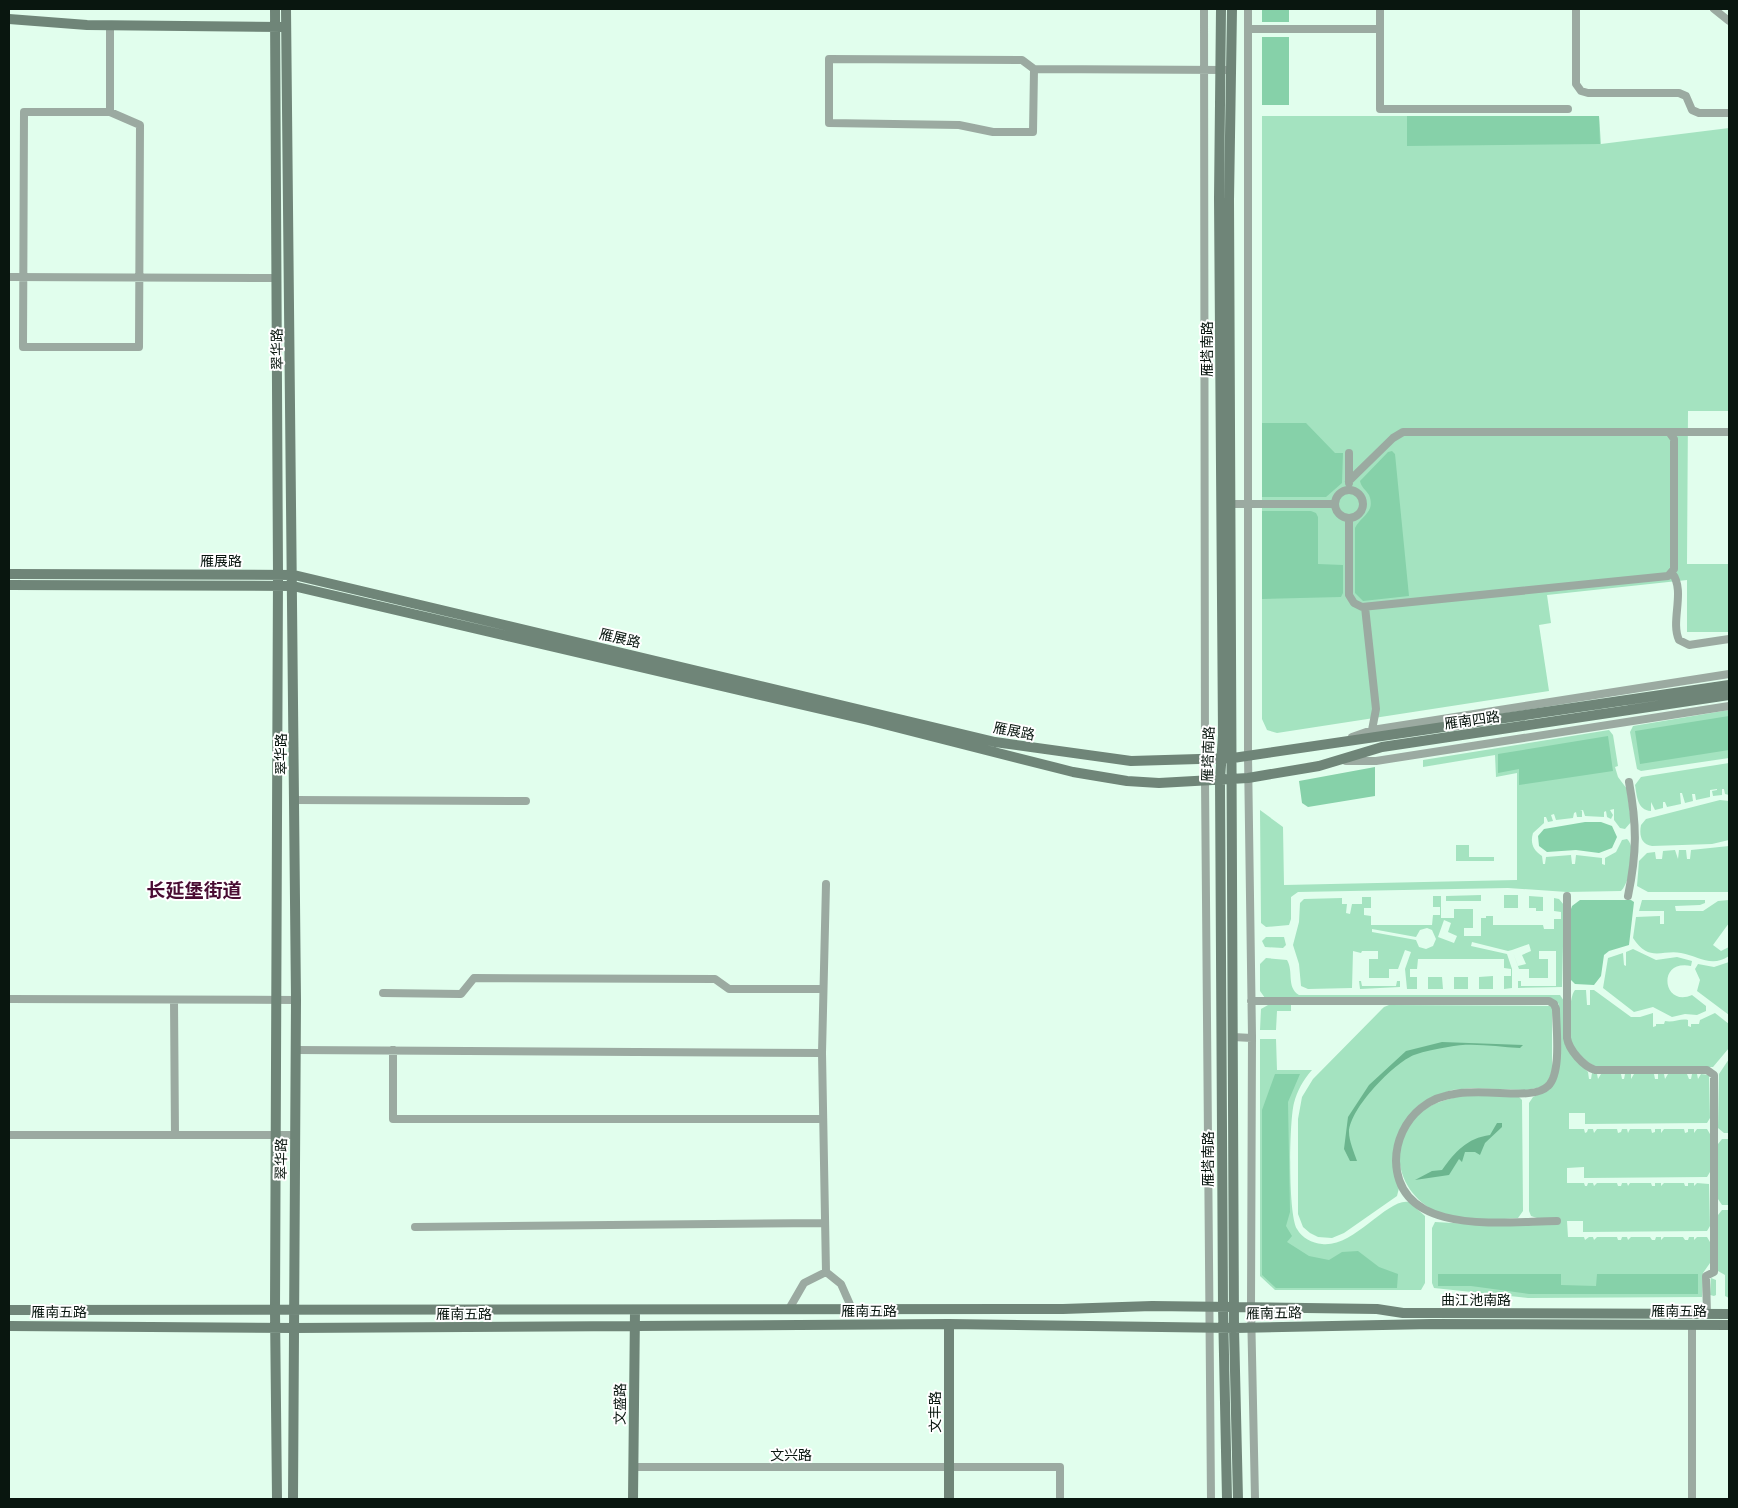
<svg xmlns="http://www.w3.org/2000/svg" width="1738" height="1508" viewBox="0 0 1738 1508" font-family="'DM Sans','Noto Sans SC',sans-serif">
  <rect width="100%" height="100%" fill="#e1feed"/>
  <path fill="#a4e3c0" fill-rule="evenodd" d="M 1262,116 L 1599,116 L 1601,144 L 1729,128 L 1729,411 L 1688,411 L 1687,564 L 1729,564 L 1729,632 L 1687,632 L 1687,580 L 1547,595 L 1551,623 L 1539,625 L 1549,691 L 1277,733 L 1267,730 L 1262,719 Z
    M 1729,710 L 1729,758 L 1641,771 L 1637,769 L 1630,732 L 1633,726 Z
    M 1609,730 L 1613,735 L 1618,766 L 1615,767 L 1618,777 L 1627,789 L 1631,822 L 1625,829 L 1620,828 L 1614,820 L 1614,809 L 1610,810 L 1613,815 L 1611,819 L 1607,817 L 1606,811 L 1604,812 L 1604,817 L 1585,816 L 1583,810 L 1580,811 L 1582,811 L 1582,817 L 1577,817 L 1576,812 L 1574,813 L 1573,818 L 1556,820 L 1554,814 L 1551,815 L 1553,821 L 1548,822 L 1546,817 L 1544,817 L 1544,823 L 1533,833 C 1530,843 1533,850 1542,856 L 1543,864 L 1545,864 L 1546,857 L 1571,855 L 1572,864 L 1575,864 L 1576,855 L 1602,858 L 1602,864 L 1605,865 L 1605,858 L 1616,852 L 1622,840 L 1627,839 C 1637,847 1630,882 1621,891 L 1567,892 L 1508,888 L 1298,892 L 1291,897 L 1291,919 L 1289,925 L 1266,927 L 1261,923 L 1260,810 L 1283,827 L 1284,885 L 1517,880 L 1517,773 L 1496,777 L 1495,755 L 1423,767 L 1423,760 Z
    M 1729,763 L 1729,795 L 1725,794 L 1724,789 L 1722,789 L 1722,795 L 1713,796 L 1712,791 L 1717,790 L 1717,789 L 1710,790 L 1710,797 L 1696,800 L 1695,794 L 1692,794 L 1693,801 L 1685,803 L 1682,793 L 1680,793 L 1681,804 L 1667,807 L 1665,802 L 1663,802 L 1663,808 L 1655,810 L 1651,802 L 1651,811 C 1637,810 1637,796 1635,785 L 1641,777 Z
    M 1720,800 L 1729,801 L 1729,840 L 1712,844 L 1652,846 C 1641,844 1639,835 1641,825 L 1646,819 Z
    M 1456,845 L 1469,845 L 1469,857 L 1494,857 L 1494,861 L 1456,861 Z
    M 1729,846 L 1729,892 L 1648,892 L 1637,886 L 1639,861 L 1647,853 L 1655,852 L 1656,859 L 1662,859 L 1663,851 L 1675,850 L 1678,859 L 1679,850 L 1686,850 L 1687,859 L 1690,859 L 1691,850 Z
    M 1481,895 L 1481,901 L 1446,901 L 1446,896 Z
    M 1504,895 L 1518,895 L 1518,908 L 1504,908 Z
    M 1433,896 L 1441,896 L 1441,918 L 1454,918 L 1454,909 L 1473,909 L 1473,928 L 1464,928 L 1464,936 L 1481,936 L 1481,918 L 1486,918 L 1486,916 L 1493,916 L 1493,925 L 1543,925 L 1544,929 L 1554,929 L 1554,919 L 1561,919 L 1561,912 L 1554,911 L 1554,898 L 1559,899 L 1564,905 L 1562,987 L 1518,988 L 1518,981 L 1521,981 L 1521,986 L 1556,986 L 1556,951 L 1539,951 L 1539,959 L 1548,959 L 1548,978 L 1529,978 L 1529,969 L 1519,969 L 1512,950 L 1508,951 L 1472,942 L 1471,946 L 1507,954 L 1512,969 L 1512,988 L 1504,989 L 1504,976 L 1511,976 L 1511,969 L 1504,968 L 1504,959 L 1418,959 L 1417,969 L 1410,969 L 1410,977 L 1417,977 L 1417,989 L 1407,989 L 1405,969 L 1411,952 L 1405,950 L 1398,969 L 1389,969 L 1389,978 L 1369,978 L 1369,959 L 1378,959 L 1378,951 L 1362,951 L 1361,953 L 1353,951 L 1352,988 L 1308,989 L 1301,986 L 1299,964 L 1293,945 L 1299,922 L 1300,903 L 1304,899 L 1342,898 L 1342,904 L 1347,904 L 1346,913 L 1350,914 L 1352,904 L 1362,904 L 1362,897 L 1371,897 L 1371,908 L 1364,908 L 1364,915 L 1371,916 L 1371,925 L 1432,925 L 1433,915 L 1440,915 L 1440,907 L 1433,907 ZM 1444,920 L 1451,923 L 1448,932 L 1457,936 L 1454,943 L 1438,937 ZM 1427,928 L 1432,930 L 1436,939 L 1433,946 L 1426,949 L 1419,947 L 1416,940 L 1372,932 L 1372,929 L 1416,937 L 1420,930 ZM 1529,944 L 1531,951 L 1522,955 L 1526,964 L 1518,966 L 1512,950 Z
    M 1529,896 L 1543,897 L 1543,911 L 1536,911 L 1536,908 L 1529,908 Z
    M 1642,900 L 1705,900 L 1705,903 L 1700,905 L 1675,906 L 1676,911 L 1703,911 L 1718,901 L 1729,900 L 1729,923 L 1713,945 L 1721,951 L 1729,947 L 1729,956 C 1711,968 1699,956 1681,953 C 1663,949 1649,963 1633,938 L 1636,917 L 1660,916 L 1660,924 L 1664,924 L 1664,911 L 1639,911 Z
    M 1266,937 L 1284,937 L 1286,945 L 1283,948 L 1265,947 L 1262,941 Z
    M 1633,949 L 1656,960 L 1677,957 L 1692,961 L 1691,966 C 1656,959 1663,1008 1692,995 L 1706,1006 L 1706,1011 L 1697,1015 L 1685,1014 L 1672,1017 L 1653,1007 L 1634,1012 L 1603,988 L 1608,958 L 1623,953 L 1624,965 L 1626,966 L 1626,952 Z
    M 1266,958 L 1287,960 C 1294,972 1286,987 1299,995 L 1560,995 L 1564,1001 L 1565,1045 L 1588,1072 L 1589,1079 L 1591,1079 L 1592,1073 L 1597,1074 L 1598,1079 L 1601,1074 L 1621,1074 L 1622,1079 L 1624,1079 L 1625,1074 L 1631,1074 L 1631,1079 L 1634,1074 L 1654,1074 L 1655,1079 L 1658,1079 L 1658,1074 L 1664,1074 L 1665,1079 L 1668,1074 L 1687,1074 L 1689,1079 L 1691,1079 L 1692,1074 L 1697,1074 L 1698,1079 L 1701,1074 L 1709,1075 L 1710,1118 L 1707,1123 L 1585,1124 L 1585,1113 L 1569,1113 L 1569,1129 L 1584,1129 L 1585,1133 L 1587,1132 L 1588,1129 L 1593,1129 L 1594,1133 L 1597,1129 L 1617,1129 L 1618,1133 L 1621,1132 L 1622,1129 L 1627,1129 L 1628,1133 L 1630,1129 L 1651,1129 L 1652,1133 L 1655,1132 L 1655,1129 L 1661,1129 L 1661,1133 L 1664,1129 L 1684,1129 L 1685,1133 L 1688,1132 L 1688,1129 L 1694,1129 L 1694,1133 L 1697,1129 L 1707,1129 L 1710,1134 L 1710,1172 L 1707,1177 L 1584,1178 L 1584,1167 L 1567,1168 L 1567,1183 L 1584,1183 L 1585,1186 L 1587,1186 L 1588,1183 L 1593,1183 L 1594,1186 L 1597,1183 L 1617,1183 L 1618,1186 L 1621,1186 L 1622,1183 L 1627,1183 L 1628,1186 L 1630,1183 L 1651,1183 L 1652,1186 L 1655,1186 L 1655,1183 L 1661,1183 L 1661,1186 L 1664,1183 L 1684,1183 L 1685,1186 L 1688,1186 L 1688,1183 L 1694,1183 L 1694,1186 L 1697,1183 L 1709,1184 L 1710,1226 L 1707,1231 L 1583,1232 L 1583,1221 L 1567,1221 L 1568,1237 L 1584,1237 L 1585,1240 L 1589,1237 L 1593,1237 L 1594,1240 L 1597,1237 L 1617,1237 L 1618,1240 L 1621,1240 L 1622,1237 L 1627,1237 L 1628,1240 L 1631,1237 L 1650,1237 L 1652,1240 L 1655,1240 L 1656,1237 L 1661,1237 L 1661,1240 L 1664,1237 L 1683,1237 L 1685,1240 L 1688,1240 L 1689,1237 L 1694,1237 L 1694,1240 L 1697,1237 L 1707,1237 L 1710,1242 L 1710,1263 L 1703,1273 L 1702,1297 L 1528,1298 L 1434,1288 L 1432,1283 L 1432,1228 L 1435,1222 L 1470,1224 L 1537,1218 L 1531,1216 L 1529,1211 L 1529,1103 L 1533,1097 L 1550,1089 L 1559,1004 L 1549,998 L 1265,998 L 1260,991 L 1260,964 Z
    M 1729,962 L 1729,1015 L 1697,991 L 1700,980 L 1695,969 L 1698,964 L 1714,967 Z
    M 1493,976 L 1493,989 L 1479,989 L 1479,977 Z
    M 1428,977 L 1442,977 L 1443,989 L 1428,989 Z
    M 1454,977 L 1468,977 L 1468,989 L 1454,989 Z
    M 1359,981 L 1361,981 L 1362,986 L 1396,986 L 1397,981 L 1400,981 L 1400,987 L 1360,989 Z
    M 1575,990 L 1586,990 L 1587,1005 L 1590,1005 L 1590,990 L 1594,990 L 1631,1017 L 1640,1017 L 1653,1013 L 1653,1027 L 1656,1026 L 1656,1024 L 1664,1024 L 1665,1021 C 1673,1023 1681,1018 1688,1020 L 1688,1026 L 1691,1027 L 1691,1024 L 1699,1024 L 1700,1020 L 1715,1013 L 1729,1024 L 1729,1048 L 1713,1067 L 1596,1067 C 1587,1062 1574,1051 1571,1041 C 1568,1032 1569,996 1575,990 Z
    M 1268,1005 L 1291,1005 L 1291,1011 L 1277,1011 L 1276,1030 L 1260,1030 L 1261,1009 Z
    M 1389,1005 L 1552,1006 L 1552,1071 L 1548,1081 L 1542,1087 L 1526,1090 L 1471,1088 L 1452,1090 L 1430,1098 L 1419,1105 L 1412,1112 L 1394,1167 L 1399,1188 L 1397,1196 L 1344,1233 L 1332,1238 L 1318,1237 L 1310,1233 L 1303,1227 L 1298,1214 L 1298,1119 L 1302,1097 L 1313,1079 L 1384,1007 Z
    M 1260,1039 L 1276,1039 L 1277,1070 L 1312,1070 C 1303,1080 1297,1091 1294,1103 C 1289,1122 1288,1215 1297,1229 C 1302,1238 1312,1243 1322,1244 C 1354,1248 1388,1197 1409,1202 L 1425,1216 L 1425,1283 L 1421,1290 L 1275,1290 L 1260,1276 Z
    M 1729,1059 L 1729,1133 L 1724,1133 L 1718,1128 L 1719,1074 Z
    M 1465,1095 L 1518,1096 L 1522,1100 L 1523,1211 L 1518,1218 C 1498,1220 1457,1221 1439,1213 C 1398,1195 1384,1144 1420,1113 C 1433,1102 1449,1099 1465,1095 Z
    M 1722,1139 L 1729,1139 L 1729,1205 L 1722,1205 L 1718,1199 L 1718,1144 Z
    M 1722,1210 L 1729,1210 L 1729,1298 L 1725,1296 L 1725,1275 L 1718,1271 L 1718,1215 Z
    M 1711,1278 L 1716,1280 L 1716,1295 L 1714,1296 L 1710,1295 Z"/>
  <path fill="#86d1a9" d="M 1262,9 L 1289,9 L 1289,22 L 1262,22 Z
    M 1262,37 L 1289,37 L 1289,105 L 1262,105 Z
    M 1407,116 L 1599,116 L 1600,144 L 1407,146 Z
    M 1262,423 L 1306,423 L 1335,453 L 1343,453 L 1342,483 L 1326,497 L 1262,497 Z
    M 1392,451 L 1395,454 L 1409,596 L 1363,601 L 1355,593 L 1355,528 C 1361,516 1376,512 1369,495 C 1366,490 1361,487 1360,481 L 1388,452 Z
    M 1262,511 L 1311,511 L 1316,513 L 1318,517 L 1318,564 L 1343,565 L 1343,593 L 1341,597 L 1262,599 Z
    M 1729,716 L 1729,750 L 1640,764 L 1635,731 Z
    M 1608,736 L 1613,771 L 1519,785 L 1519,769 L 1498,773 L 1498,754 Z
    M 1375,767 L 1375,796 L 1308,807 L 1302,803 L 1299,781 Z
    M 1585,822 L 1601,822 L 1612,826 L 1617,837 L 1612,848 L 1599,853 L 1576,850 L 1547,852 L 1539,846 L 1538,836 L 1544,829 Z
    M 1580,900 L 1631,900 L 1634,902 L 1629,945 L 1609,951 L 1604,955 L 1601,976 L 1594,985 L 1575,984 L 1571,980 L 1570,912 L 1572,906 Z
    M 1275,1074 L 1300,1074 L 1288,1102 L 1290,1212 L 1286,1226 L 1292,1236 L 1287,1242 L 1309,1256 L 1329,1260 L 1342,1252 L 1358,1251 L 1379,1267 L 1398,1274 L 1397,1288 L 1276,1288 L 1262,1275 L 1262,1110 Z
    M 1438,1274 L 1561,1274 L 1561,1285 L 1596,1286 L 1597,1274 L 1698,1274 L 1698,1294 L 1529,1294 L 1471,1286 L 1438,1286 Z"/>
  <path fill="#6bb58e" d="M 1442,1042 L 1523,1045 L 1520,1048 C 1496,1047 1472,1042 1448,1047 C 1437,1049 1425,1051 1414,1055 C 1394,1063 1350,1108 1349,1132 C 1349,1141 1354,1152 1357,1161 L 1350,1161 L 1344,1149 L 1348,1117 L 1369,1085 L 1406,1051 Z
    M 1497,1123 L 1502,1123 L 1502,1127 L 1485,1143 L 1480,1155 L 1475,1152 L 1465,1152 L 1462,1162 L 1459,1159 L 1449,1175 L 1415,1180 L 1432,1171 L 1442,1170 C 1455,1152 1467,1138 1490,1135 Z"/>
  <g fill="none" stroke-linecap="round" stroke-linejoin="round">
    <path stroke="#9baaa1" stroke-width="8" d="M 1204,9 L 1205,780 L 1211,1499
      M 1248,9 L 1248,756 L 1252,1036 L 1251,1307 L 1255,1499
      M 1380,9 L 1380,109 L 1568,109
      M 1576,9 L 1576,84 L 1581,91 L 1588,93 L 1679,93 L 1686,96 L 1692,110 L 1699,113 L 1729,113
      M 1714,9 L 1729,21
      M 1248,29 L 1380,29
      M 1034,69 L 1033,132 L 993,132 L 959,125 L 829,123 L 829,59 L 1022,60 L 1034,69 L 1226,70
      M 24,112 L 110,112 L 140,125 L 139,347 L 23,347 Z
      M 110,112 L 110,25
      M 9,277 L 277,278
      M 1669,432 L 1729,432
      M 1349,453 L 1349,483
      M 1349,481 L 1393,438 L 1403,432 L 1669,432 L 1674,439 L 1674,569 L 1668,576 L 1362,607 L 1354,603 L 1349,595 L 1349,518
      M1335 504a14 14 0 1 1 28 0a14 14 0 1 1-28 0Z
      M 1232,504 L 1335,504
      M 1672,573 C 1686,591 1670,621 1679,640 L 1689,645 L 1729,639
      M 1365,607 L 1376,709 L 1372,730
      M 1352,737 L 1372,730 L 1729,674
      M 1346,761 L 1376,761 L 1729,706
      M 295,800 L 526,801
      M 826,884 L 822,1053 L 826,1272 L 841,1284 L 852,1309
      M 1567,896 L 1567,1038 C 1569,1050 1583,1066 1595,1070 L 1707,1070 L 1714,1075 L 1714,1272 L 1706,1276 L 1707,1314
      M 1628,896 C 1637,852 1637,826 1629,782
      M 383,993 L 461,994 L 474,978 L 715,979 L 729,989 L 823,989
      M 9,999 L 296,1000
      M 174,1000 L 175,1135
      M 1251,1001 L 1549,1001 L 1554,1004 L 1556,1009 C 1556,1027 1562,1073 1548,1086 C 1528,1106 1459,1076 1421,1108 C 1405,1121 1396,1141 1396,1161 C 1398,1238 1506,1221 1557,1221
      M 1233,1037 L 1252,1038
      M 296,1050 L 822,1053
      M 393,1050 L 393,1119 L 823,1119
      M 9,1135 L 295,1135
      M 415,1227 L 825,1223
      M 789,1309 L 804,1283 L 826,1272
      M 1692,1325 L 1692,1499
      M 633,1467 L 1060,1467 L 1060,1499"/>
    <path stroke="#6f8578" stroke-width="10" d="M 275,9 L 278,575 L 275,1311 L 277,1499
      M 286,9 L 296,1000 L 293,1499
      M 1221,9 L 1219,198 L 1223,735 L 1220,780 L 1223,1307 L 1227,1499
      M 1232,9 L 1229,200 L 1234,1328 L 1238,1499
      M 9,19 L 87,25 L 282,27
      M 9,574 L 294,575 L 995,742 L 1131,761 L 1233,758 L 1729,685
      M 9,585 L 293,586 L 868,720 L 1073,772 L 1127,781 L 1159,783 L 1248,778 L 1319,766 L 1382,747 L 1729,695
      M 9,1310 L 1063,1309 L 1152,1306 L 1377,1309 L 1403,1313 L 1432,1313 L 1729,1314
      M 9,1326 L 294,1328 L 949,1324 L 1234,1328 L 1432,1324 L 1729,1325
      M 633,1499 L 635,1310
      M 949,1499 L 949,1324"/>
  </g>
  <g text-anchor="middle" stroke-width="4" stroke-linejoin="round" paint-order="stroke">
    <g font-size="14" fill="#09160f" stroke="#fff">
      <text transform="translate(277 349) rotate(-91)" y="5">翠华路</text>
      <text transform="translate(1207 349) rotate(-90)" y="5">雁塔南路</text>
      <text x="221" y="566">雁展路</text>
      <text transform="translate(620 638) rotate(13)" y="5">雁展路</text>
      <text transform="translate(1472 720) rotate(-8)" y="5">雁南四路</text>
      <text transform="translate(1014 731) rotate(11)" y="5">雁展路</text>
      <text transform="translate(281 754) rotate(-90)" y="5">翠华路</text>
      <text transform="translate(1208 754) rotate(-88)" y="5">雁塔南路</text>
      <text transform="translate(281 1159) rotate(-89)" y="5">翠华路</text>
      <text transform="translate(1208 1159) rotate(-90)" y="5">雁塔南路</text>
      <text x="1476" y="1305">曲江池南路</text>
      <text x="869" y="1316">雁南五路</text>
      <text x="1679" y="1316">雁南五路</text>
      <text x="59" y="1317">雁南五路</text>
      <text transform="translate(1274 1313) rotate(-1)" y="5">雁南五路</text>
      <text x="464" y="1319">雁南五路</text>
      <text transform="translate(620 1404) rotate(-89)" y="5">文盛路</text>
      <text transform="translate(935 1412) rotate(-90)" y="5">文丰路</text>
      <text x="791" y="1460">文兴路</text>
    </g>
    <g font-size="19" font-weight="bold" fill="#490c33" stroke="#fff">
      <text x="194" y="897">长延堡街道</text>
    </g>
  </g>
  <rect width="1738" height="1508" fill="none" stroke="#09160f" stroke-width="20"/>
</svg>
